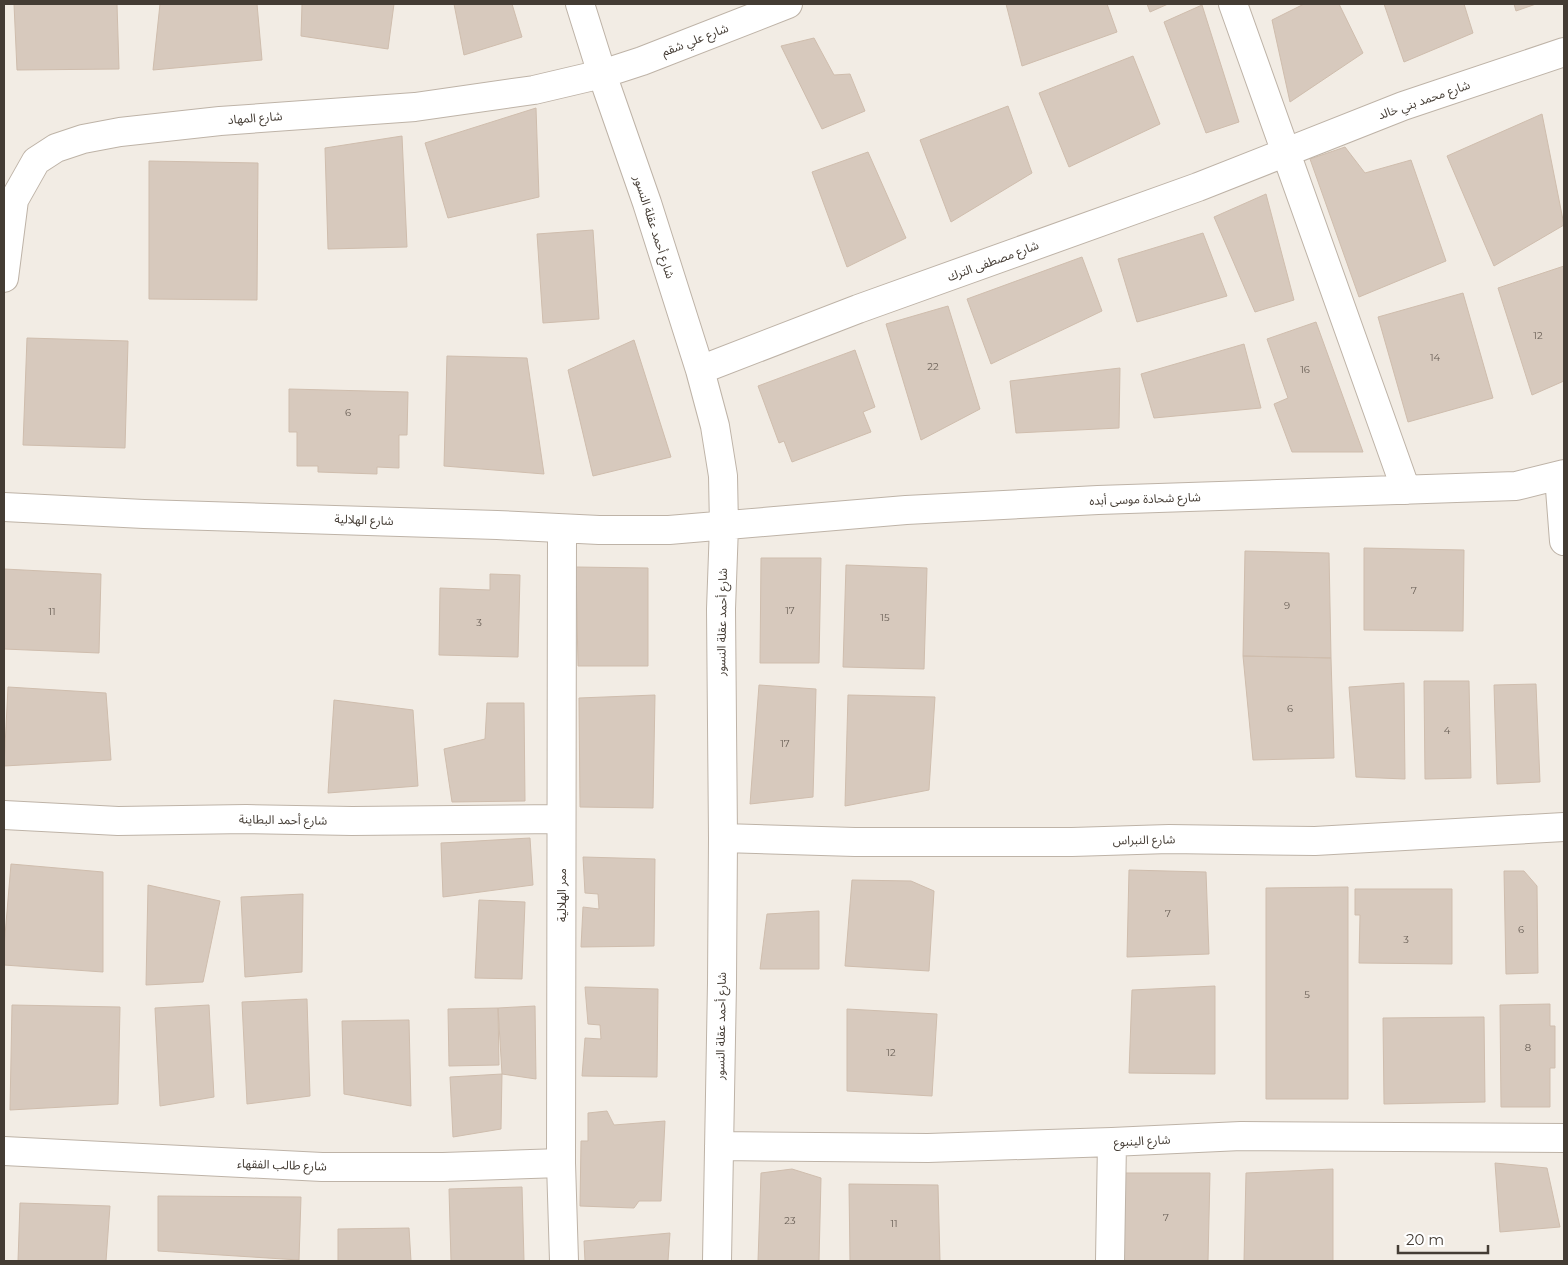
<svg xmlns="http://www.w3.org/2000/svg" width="1568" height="1265" viewBox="0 0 1568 1265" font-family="Montserrat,'Noto Sans Arabic',sans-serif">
  <rect width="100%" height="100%" fill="#f2ece4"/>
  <path fill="#d7c9bd" stroke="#cfbdad" d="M 14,4 L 117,4 L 119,69 L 17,70 Z
    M 160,4 L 257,4 L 262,60 L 153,70 Z
    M 302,4 L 394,4 L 388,49 L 301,36 Z
    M 454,4 L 512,4 L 522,37 L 464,55 Z
    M 1006,4 L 1107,4 L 1117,32 L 1022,66 Z
    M 1147,4 L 1168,4 L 1150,12 Z
    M 1304,4 L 1339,4 L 1363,53 L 1290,102 L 1272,20 Z
    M 1384,4 L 1464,4 L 1473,33 L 1404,62 Z
    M 1514,4 L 1536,4 L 1516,11 Z
    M 1202,5 L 1239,122 L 1206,133 L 1164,22 Z
    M 814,38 L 834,75 L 850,74 L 865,111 L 822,129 L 781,46 Z
    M 1133,56 L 1160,124 L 1069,167 L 1039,93 Z
    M 1008,106 L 1032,173 L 951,222 L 920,140 Z
    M 536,108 L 539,197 L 448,218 L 425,143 Z
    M 1542,114 L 1564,225 L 1494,266 L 1447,156 Z
    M 402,136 L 407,247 L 328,249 L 325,148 Z
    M 1345,147 L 1365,173 L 1411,160 L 1446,261 L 1359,297 L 1310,159 Z
    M 868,152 L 906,238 L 847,267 L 812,172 Z
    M 149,161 L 258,163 L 257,300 L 149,299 Z
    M 1266,194 L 1294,300 L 1255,312 L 1214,217 Z
    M 593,230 L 599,319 L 543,323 L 537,234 Z
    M 1203,233 L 1227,296 L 1137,322 L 1118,259 Z
    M 1082,257 L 1102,311 L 991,364 L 967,299 Z
    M 1564,266 L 1564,381 L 1532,395 L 1498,288 Z
    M 1463,293 L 1493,398 L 1408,422 L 1378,317 Z
    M 948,306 L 980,409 L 921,440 L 886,324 Z
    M 1316,322 L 1363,452 L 1292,452 L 1274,404 L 1288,398 L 1267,339 Z
    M 27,338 L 128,341 L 125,448 L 23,445 Z
    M 634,340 L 671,457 L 593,476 L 568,370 Z
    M 1244,344 L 1261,408 L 1154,418 L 1141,374 Z
    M 855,350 L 875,407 L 863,412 L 871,432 L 792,462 L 784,441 L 779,443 L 758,386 Z
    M 447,356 L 527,358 L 544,474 L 444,466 Z
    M 1120,368 L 1119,428 L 1016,433 L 1010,381 Z
    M 289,389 L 408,392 L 407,435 L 399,435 L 399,468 L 377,467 L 377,474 L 318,472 L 318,466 L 297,466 L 297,432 L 289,432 Z
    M 1364,548 L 1464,550 L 1463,631 L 1364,630 Z
    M 1245,551 L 1329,553 L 1331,658 L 1243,656 Z
    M 761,558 L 821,558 L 819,663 L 760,663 Z
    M 846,565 L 927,568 L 924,669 L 843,667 Z
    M 576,567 L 648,568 L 648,666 L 578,666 Z
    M 4,569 L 101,574 L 99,653 L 4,649 Z
    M 490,574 L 520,575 L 518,657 L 439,655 L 440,588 L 490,590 Z
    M 1243,656 L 1331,658 L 1334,758 L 1253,760 Z
    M 1424,681 L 1469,681 L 1471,778 L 1425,779 Z
    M 1404,683 L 1405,779 L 1356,777 L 1349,687 Z
    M 1536,684 L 1540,782 L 1497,784 L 1494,685 Z
    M 759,685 L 816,689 L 813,797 L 750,804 Z
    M 8,687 L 106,693 L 111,760 L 4,766 Z
    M 655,695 L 653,808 L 580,807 L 579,698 Z
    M 848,695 L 935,697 L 929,790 L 845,806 Z
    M 334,700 L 413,710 L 418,786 L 328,793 Z
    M 487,703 L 524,703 L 525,801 L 452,802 L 444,749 L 485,739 Z
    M 530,838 L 533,885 L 443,897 L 441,843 Z
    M 583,857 L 655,859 L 654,946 L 581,947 L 583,907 L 599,909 L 598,894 L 585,893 Z
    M 11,864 L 103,872 L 103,972 L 4,965 L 4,947 Z
    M 1129,870 L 1206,872 L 1209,954 L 1127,957 Z
    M 1504,871 L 1524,871 L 1537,886 L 1538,973 L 1506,974 Z
    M 852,880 L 911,881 L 934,891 L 929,971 L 845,966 Z
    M 148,885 L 220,901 L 203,982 L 146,985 Z
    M 1348,887 L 1348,1099 L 1266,1099 L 1266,888 Z
    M 1355,889 L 1452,889 L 1452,964 L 1359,963 L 1360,915 L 1355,915 Z
    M 303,894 L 302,972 L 245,977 L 241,897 Z
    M 479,900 L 525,902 L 522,979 L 475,978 Z
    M 819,911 L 819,969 L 760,969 L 767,914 Z
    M 1215,986 L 1215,1074 L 1129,1073 L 1132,990 Z
    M 585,987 L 658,989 L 657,1077 L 582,1076 L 585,1038 L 601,1039 L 600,1025 L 588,1024 Z
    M 307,999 L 310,1096 L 247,1104 L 242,1002 Z
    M 1550,1004 L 1550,1026 L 1555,1026 L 1555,1068 L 1550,1068 L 1550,1107 L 1501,1107 L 1500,1005 Z
    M 12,1005 L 120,1007 L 118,1104 L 10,1110 Z
    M 209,1005 L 214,1097 L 160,1106 L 155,1008 Z
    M 535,1006 L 536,1079 L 502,1074 L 498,1008 Z
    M 498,1008 L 499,1065 L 449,1066 L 448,1009 Z
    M 847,1009 L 937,1014 L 932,1096 L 847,1091 Z
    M 1484,1017 L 1485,1102 L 1384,1104 L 1383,1018 Z
    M 409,1020 L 411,1106 L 344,1094 L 342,1021 Z
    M 502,1074 L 501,1129 L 453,1137 L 450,1077 Z
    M 607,1111 L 614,1125 L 665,1121 L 661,1201 L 639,1201 L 634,1208 L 580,1206 L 581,1141 L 588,1141 L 588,1113 Z
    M 1495,1163 L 1547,1168 L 1560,1227 L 1500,1232 Z
    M 792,1169 L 821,1178 L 819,1261 L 758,1261 L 761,1173 Z
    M 1333,1169 L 1333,1261 L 1244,1261 L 1246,1173 Z
    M 1125,1173 L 1210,1173 L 1208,1261 L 1123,1261 Z
    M 849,1184 L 938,1185 L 940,1261 L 850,1261 Z
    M 522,1187 L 524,1261 L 451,1261 L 449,1189 Z
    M 158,1196 L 301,1197 L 299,1260 L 158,1251 Z
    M 20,1203 L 110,1206 L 106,1261 L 18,1261 Z
    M 409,1228 L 411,1261 L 338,1261 L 338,1229 Z
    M 670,1233 L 668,1261 L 585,1261 L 584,1241 Z"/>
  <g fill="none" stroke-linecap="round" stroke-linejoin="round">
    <g stroke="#beb3a7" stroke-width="30">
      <path id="minor" d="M 580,4 L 602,74 L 647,203 L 700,370 L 715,426 L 723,476 L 724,526 L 721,609 L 723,838 L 722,983 L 717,1261
        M 1233,4 L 1406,490
        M 4,278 L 14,200 L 36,161 L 56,148 L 83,139 L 120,132 L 220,121 L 415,107 L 534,90 L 602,74 L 642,61 L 788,4
        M 700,370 L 858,309 L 1198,187 L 1403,106 L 1564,52
        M 1559,476 L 1564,541
        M 4,507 L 144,514 L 497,525 L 599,530 L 669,530 L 906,510 L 1098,500 L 1516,486 L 1564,474
        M 562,529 L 561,1163 L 564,1261
        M 4,815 L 118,821 L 246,819 L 352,821 L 561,819
        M 723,838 L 855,842 L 1072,842 L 1169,839 L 1315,841 L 1564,827
        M 719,1146 L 928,1148 L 1112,1142 L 1241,1136 L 1564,1138
        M 4,1151 L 322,1167 L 443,1167 L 561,1163
        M 1110,1261 L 1112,1142"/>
    </g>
    <use href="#minor" stroke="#fff" stroke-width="28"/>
  </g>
  <g text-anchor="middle" stroke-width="5" stroke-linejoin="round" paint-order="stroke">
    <g font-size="10" fill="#695f56">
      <text x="1538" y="339">12</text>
      <text x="1435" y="361">14</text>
      <text x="933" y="370">22</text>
      <text x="1305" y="373">16</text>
      <text x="348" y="416">6</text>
      <text x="1414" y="594">7</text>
      <text x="1287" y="609">9</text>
      <text x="790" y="614">17</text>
      <text x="52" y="615">11</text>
      <text x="885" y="621">15</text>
      <text x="479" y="626">3</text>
      <text x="1290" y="712">6</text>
      <text x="1447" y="734">4</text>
      <text x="785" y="747">17</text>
      <text x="1168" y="917">7</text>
      <text x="1521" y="933">6</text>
      <text x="1406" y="943">3</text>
      <text x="1307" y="998">5</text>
      <text x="1528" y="1051">8</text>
      <text x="891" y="1056">12</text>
      <text x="1166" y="1221">7</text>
      <text x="790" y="1224">23</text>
      <text x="894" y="1227">11</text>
    </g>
    <g font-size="12" fill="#443c34" stroke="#fff">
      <text transform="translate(695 40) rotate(-21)" y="4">شارع علي شقم</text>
      <text transform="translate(1424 100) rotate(-19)" y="4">شارع محمد بني خالد</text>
      <text transform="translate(255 118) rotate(-4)" y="4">شارع المهاد</text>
      <text transform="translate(654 227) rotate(72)" y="4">شارع أحمد عقلة النسور</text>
      <text transform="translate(993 261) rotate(-20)" y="4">شارع مصطفى الترك</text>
      <text transform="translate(1145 499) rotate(-2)" y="4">شارع شحادة موسى أبده</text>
      <text transform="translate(364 520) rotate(2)" y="4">شارع الهلالية</text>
      <text transform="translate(722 622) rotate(-89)" y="4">شارع أحمد عقلة النسور</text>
      <text transform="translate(283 820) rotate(1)" y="4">شارع أحمد البطاينة</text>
      <text transform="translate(1144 840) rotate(-1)" y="4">شارع النبراس</text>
      <text transform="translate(562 895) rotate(-90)" y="4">ممر الهلالية</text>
      <text transform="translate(721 1026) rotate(-89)" y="4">شارع أحمد عقلة النسور</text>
      <text transform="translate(1142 1141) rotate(-3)" y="4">شارع الينبوع</text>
      <text transform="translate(282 1165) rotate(2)" y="4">شارع طالب الفقهاء</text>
    </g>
  </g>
  <rect width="1568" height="1265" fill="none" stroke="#443c34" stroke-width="10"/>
  <path d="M1398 1245v8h90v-8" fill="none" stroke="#443c34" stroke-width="2.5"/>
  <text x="1406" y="1245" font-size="15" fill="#443c34" stroke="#ffffff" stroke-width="4" paint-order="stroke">20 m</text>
</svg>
